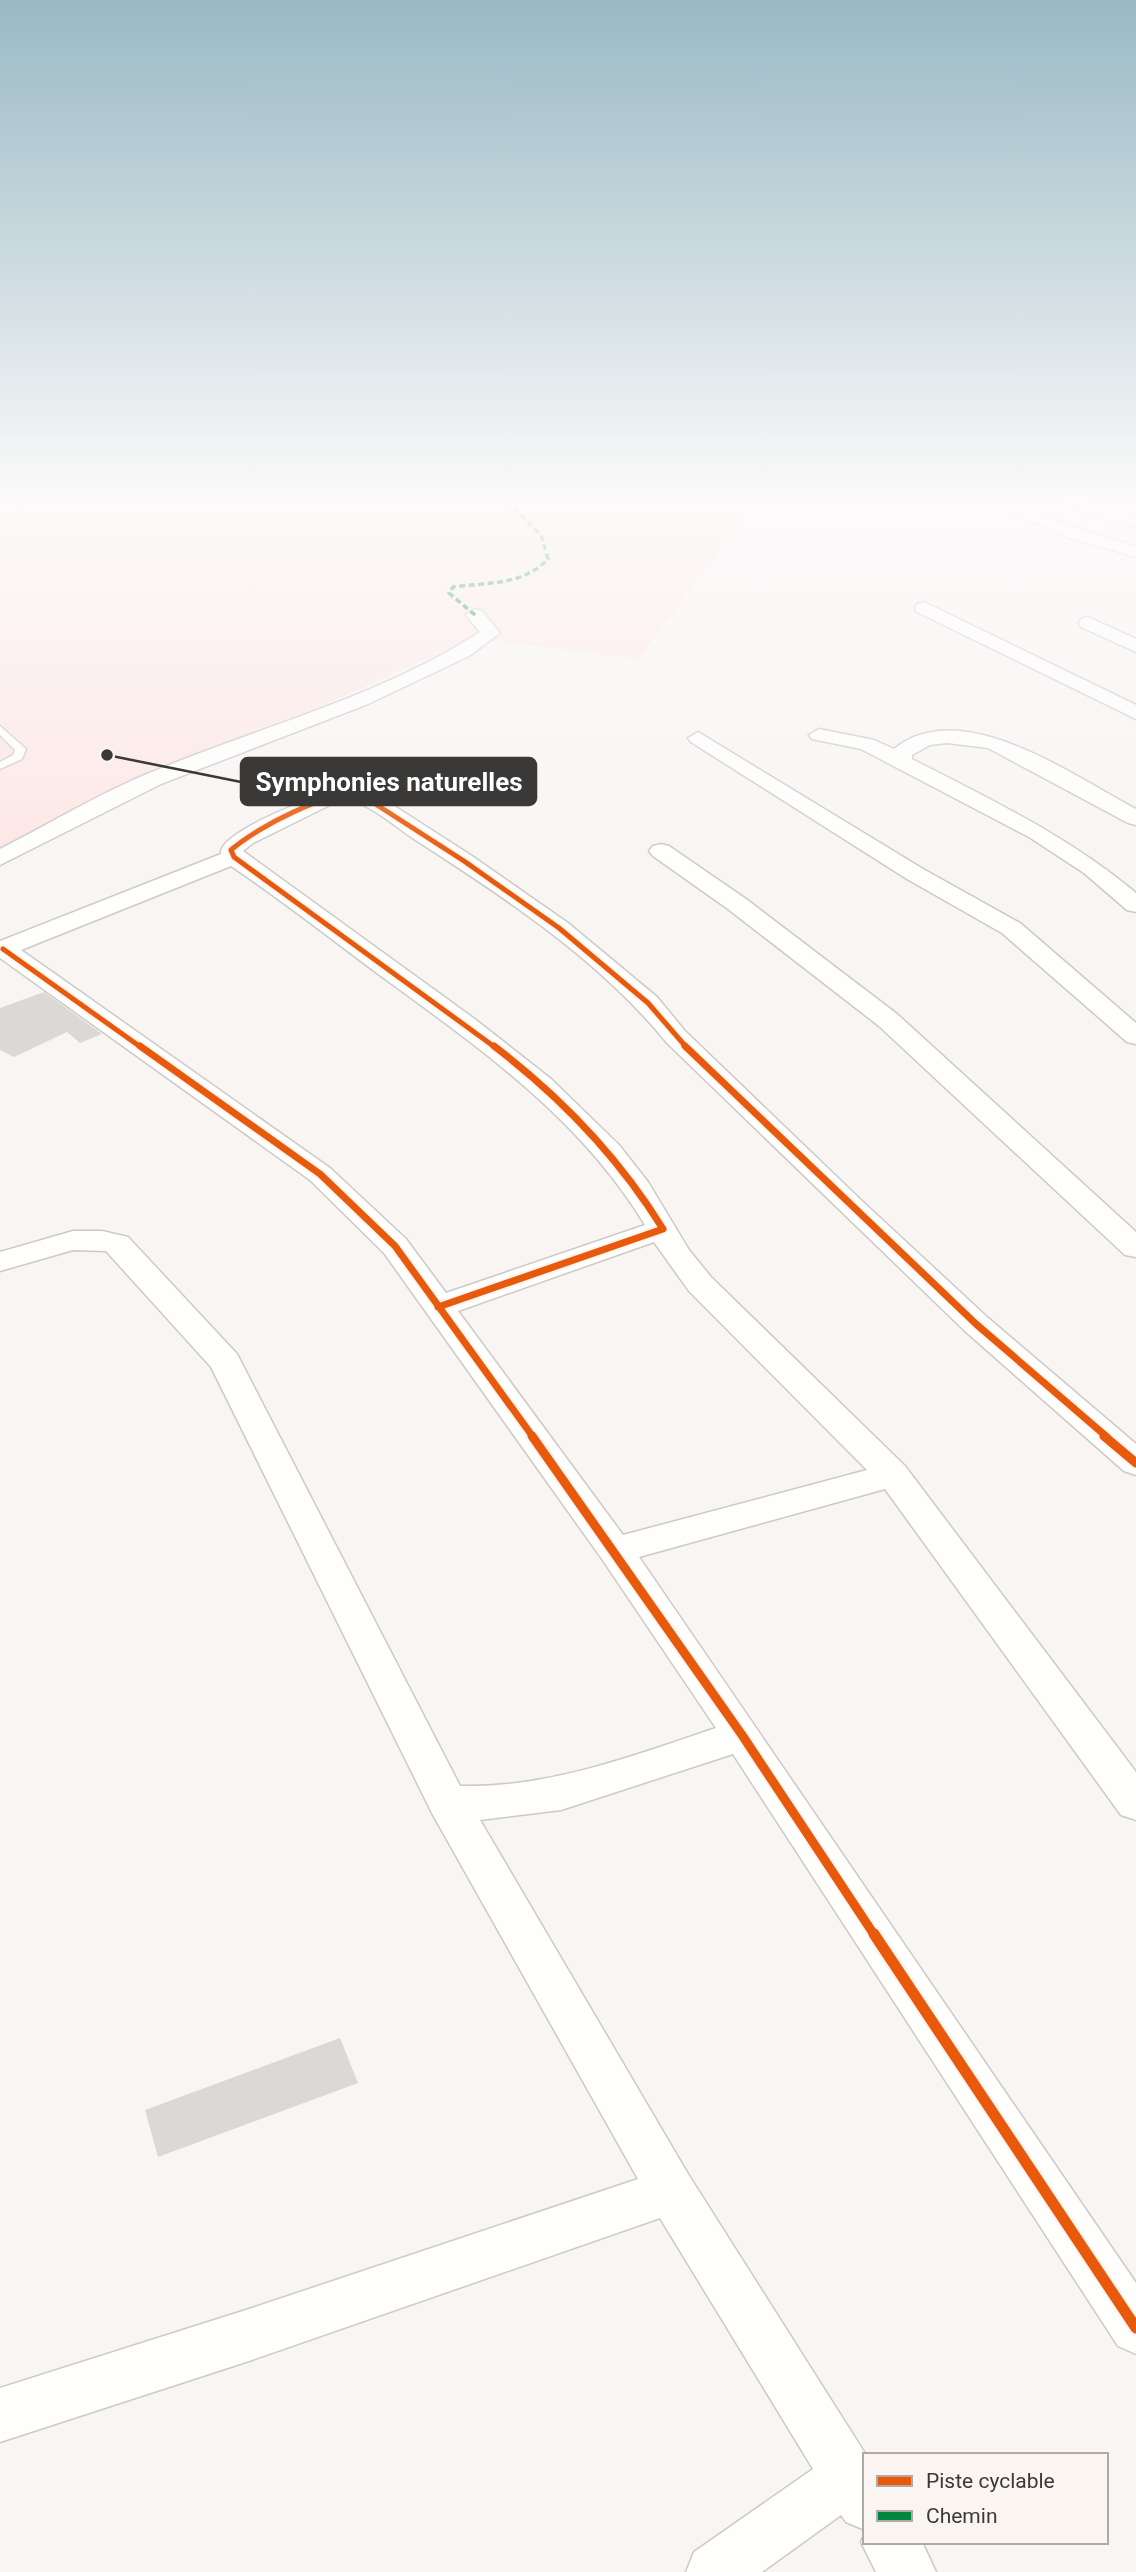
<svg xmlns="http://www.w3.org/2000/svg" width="1136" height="2572" viewBox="0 0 1136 2572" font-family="Roboto,sans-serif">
  <rect width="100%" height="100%" fill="#f8f5f3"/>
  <path fill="#fce7e5" d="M 0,504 L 769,504 L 751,510 L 638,659 L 473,638 L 0,852 Z"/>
  <path fill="#dad9d7" d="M 44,992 L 102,1034 L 80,1043 L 67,1032 L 14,1057 L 0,1050 L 0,1008 Z
    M 340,2038 L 358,2083 L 158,2157 L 145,2110 Z"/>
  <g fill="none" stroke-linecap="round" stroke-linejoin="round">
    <g stroke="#cccac9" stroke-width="3">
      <path id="lane" d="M 16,506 L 19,506 L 19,510 L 0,513 L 0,509 Z
        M 0,726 L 26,749 L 22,759 L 0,769 L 0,762 L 13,755 L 15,750 L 0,735 Z"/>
    </g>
    <g stroke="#cccac9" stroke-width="3">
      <path id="street" d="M 992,504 L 1015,504 L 1079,529 L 1136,546 L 1136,557 L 1067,537 Z
        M 1064,504 L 1091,504 L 1136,517 L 1136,527 L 1066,507 Z
        M 924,602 L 1136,705 L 1136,719 L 917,612 L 915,608 L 917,604 Z
        M 475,609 L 482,611 L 500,633 L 469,656 L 368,704 L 161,784 L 0,865 L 0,849 C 49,824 97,795 147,774 C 258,727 378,698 480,632 L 466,615 Z
        M 1088,617 L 1136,639 L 1136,652 L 1081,627 L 1079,623 L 1081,619 Z
        M 819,729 L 874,740 L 894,749 C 961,694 1073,776 1136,809 L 1136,825 L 1128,823 L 988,748 L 947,743 L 930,745 L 912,755 L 912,759 C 990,799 1068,836 1136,893 L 1136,912 L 1127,910 L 1084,873 L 1029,837 L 861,749 L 812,739 L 809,735 Z
        M 698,732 L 923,869 L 1020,923 L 1136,1023 L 1136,1044 L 1127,1042 L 1002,933 L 907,879 L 691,742 L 688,738 Z
        M 351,786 L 371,791 L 472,856 L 568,923 L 657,997 L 685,1031 L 863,1202 L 987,1317 L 1136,1444 L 1136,1475 L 1124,1471 L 965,1331 L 667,1043 C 599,959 504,897 414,839 C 395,826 373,807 351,800 L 336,802 L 253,843 L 243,851 L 476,1020 L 551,1079 L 619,1145 L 648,1182 L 689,1250 L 711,1277 L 905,1466 L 1136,1772 L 1136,1820 L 1121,1815 L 885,1489 L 639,1557 L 1136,2283 L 1136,2354 L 1118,2346 L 733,1754 L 561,1810 L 480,1820 L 688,2174 L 866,2455 L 865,2530 L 846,2522 L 841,2515 L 762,2572 L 686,2572 L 694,2552 L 813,2469 L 660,2218 L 249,2361 L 0,2442 L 0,2388 L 249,2309 L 638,2179 L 433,1815 L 211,1367 L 106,1251 L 73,1250 L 0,1271 L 0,1252 L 73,1231 L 102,1231 L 128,1237 L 237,1354 L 460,1786 C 550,1788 632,1756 716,1728 L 602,1559 L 384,1253 L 310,1180 L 0,958 L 0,941 L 221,854 C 217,831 329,790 351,786 ZM 231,866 C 283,901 331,939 381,976 C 481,1049 580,1118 645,1225 L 446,1293 L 406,1239 L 330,1168 L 21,950 ZM 654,1242 L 689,1291 L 867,1470 L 623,1535 L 458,1311 Z
        M 661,844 L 669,846 L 746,899 L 897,1014 L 1136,1232 L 1136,1257 L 1125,1255 L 879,1026 L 728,909 L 653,856 L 649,851 L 653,846 Z
        M 865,2533 L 865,2542 L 922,2542 L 936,2572 L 876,2572 L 861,2542 Z"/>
    </g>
    <use href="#lane" fill="#fefefd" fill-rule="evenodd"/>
    <use href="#street" fill="#fefefd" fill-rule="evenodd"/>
    <path stroke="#00873e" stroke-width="3.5" stroke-dasharray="6 3.5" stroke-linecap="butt" d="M 475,615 L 449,593 L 453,587 C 488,582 522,586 548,559 L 541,535 L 509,504"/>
    <g stroke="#faf5f1" stroke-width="9">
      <path id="cycleway-far3" d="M 3,949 L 142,1048
        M 496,1048 L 234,857 L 231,850 C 256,828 330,788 363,796 L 464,861 L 559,928 L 648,1003 L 687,1048"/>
    </g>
    <g stroke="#faf5f1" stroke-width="11">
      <path id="cycleway-far2" d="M 140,1046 L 320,1174 L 395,1246 L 533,1437
        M 685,1046 L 976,1324 L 1107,1437
        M 438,1307 L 663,1229 C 618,1156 562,1098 494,1046"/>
    </g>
    <g stroke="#faf5f1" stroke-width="13">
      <path id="cycleway-far1" d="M 532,1436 L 742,1735 L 875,1936
        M 1104,1436 L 1136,1463"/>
    </g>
    <g stroke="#faf5f1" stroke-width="16">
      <path id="cycleway" d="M 874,1934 L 1136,2328"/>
    </g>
    <use href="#cycleway-far3" stroke="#e8590c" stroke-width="5"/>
    <use href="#cycleway-far2" stroke="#e8590c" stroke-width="7"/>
    <use href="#cycleway-far1" stroke="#e8590c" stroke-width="9"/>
    <use href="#cycleway" stroke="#e8590c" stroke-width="11"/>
  </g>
  <linearGradient id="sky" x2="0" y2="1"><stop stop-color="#99b9c4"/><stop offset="0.58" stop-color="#fcfafa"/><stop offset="1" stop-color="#fcfafa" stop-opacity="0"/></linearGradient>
  <rect width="1136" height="864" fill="url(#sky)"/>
  <path fill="none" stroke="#3b3938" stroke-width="2.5" d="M107 755L241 782"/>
  <circle fill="#3b3938" stroke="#faf5f1" stroke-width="2.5" cx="107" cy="755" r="7"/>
  <rect fill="#3b3938" stroke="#3b3938" stroke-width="2.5" x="241" y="758" width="295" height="47" rx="7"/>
  <g font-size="26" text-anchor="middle" font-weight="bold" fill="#fff">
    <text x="389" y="791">Symphonies naturelles</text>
  </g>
  <rect x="863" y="2453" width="245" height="91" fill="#faf5f1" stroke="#aeaaa7" stroke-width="2"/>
  <rect x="877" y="2476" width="35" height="10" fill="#e8590c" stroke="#aeaaa7" stroke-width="2"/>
  <text x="926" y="2488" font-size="21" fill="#3b3938">Piste cyclable</text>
  <rect x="877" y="2511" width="35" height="10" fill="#00873e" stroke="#aeaaa7" stroke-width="2"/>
  <text x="926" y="2523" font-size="21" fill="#3b3938">Chemin</text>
</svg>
